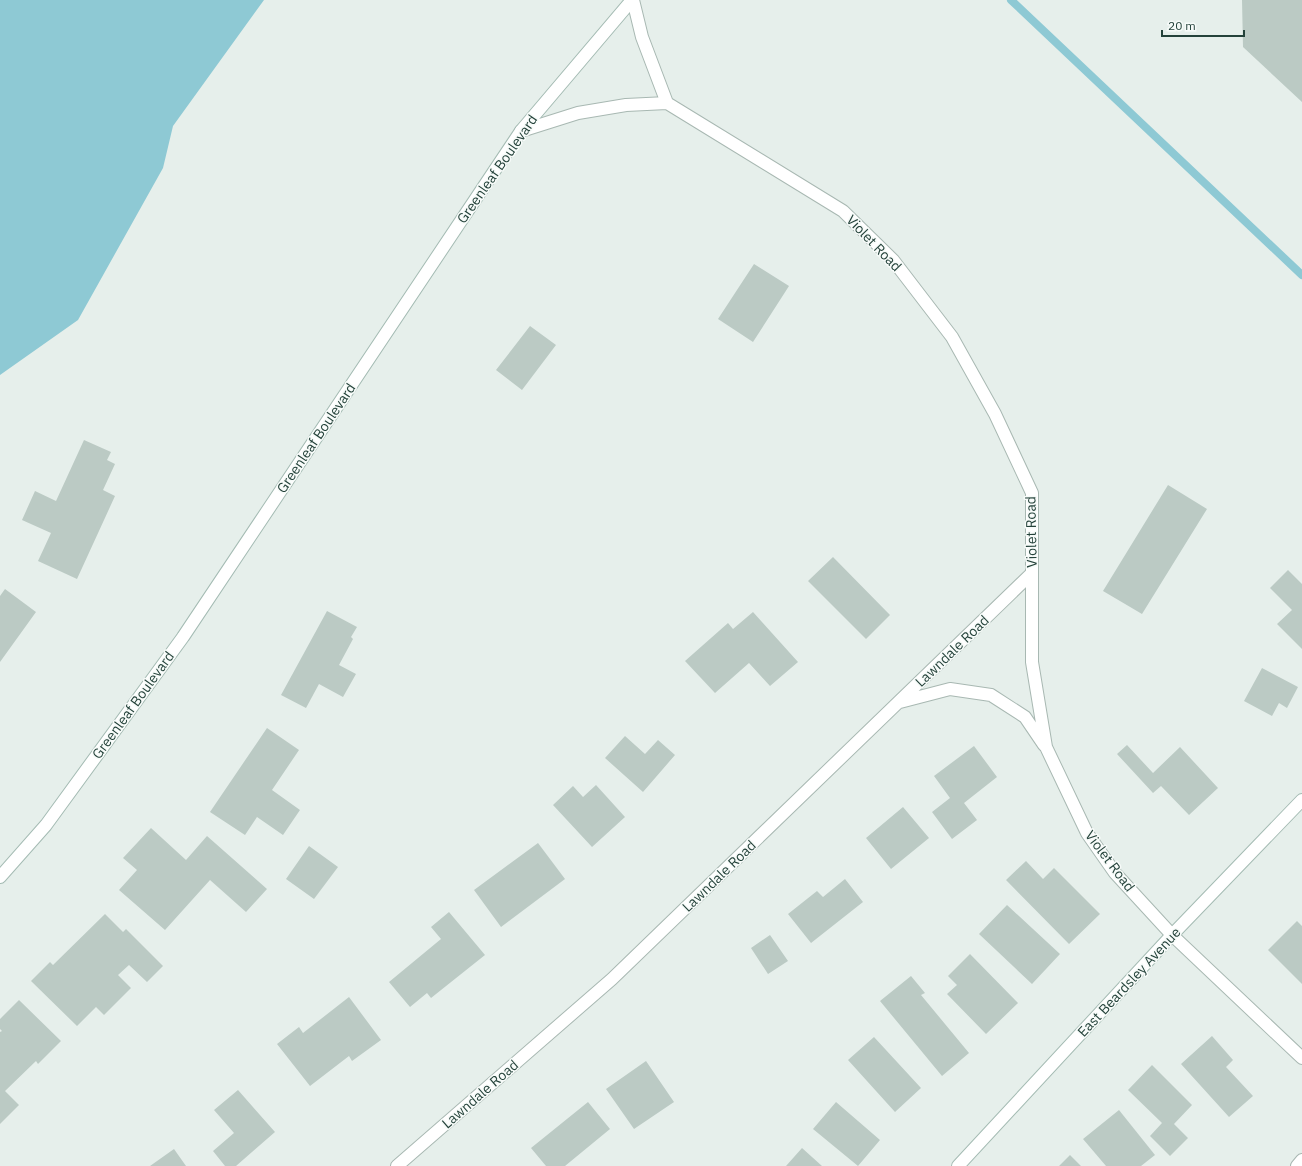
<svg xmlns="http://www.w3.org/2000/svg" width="1302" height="1166" viewBox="0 0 1302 1166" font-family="'IBM Plex Sans',sans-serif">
  <rect width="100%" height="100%" fill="#e6efeb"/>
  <path fill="#8ec9d4" d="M 0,0 L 264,0 L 173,126 L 163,168 L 78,320 L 0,375 Z"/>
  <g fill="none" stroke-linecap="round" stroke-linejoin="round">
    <path stroke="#8ec9d4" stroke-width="8" d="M 1011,0 L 1302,275"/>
  </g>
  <path fill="#bbcac4" d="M 1242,0 L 1302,0 L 1302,102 L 1243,47 Z
    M 754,264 L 789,286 L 753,342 L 718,319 Z
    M 530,326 L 556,345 L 522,390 L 496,370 Z
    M 84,440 L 111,452 L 107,460 L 115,464 L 103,490 L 115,496 L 77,579 L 38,561 L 51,533 L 22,520 L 35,491 L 56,501 Z
    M 1168,485 L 1207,509 L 1142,614 L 1103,591 Z
    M 833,557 L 890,615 L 866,639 L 808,581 Z
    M 1288,570 L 1302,584 L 1302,649 L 1277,624 L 1292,610 L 1270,588 Z
    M 5,589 L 36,612 L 0,662 L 0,596 Z
    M 327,611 L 357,627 L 351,637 L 353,639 L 339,665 L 356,674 L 343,697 L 319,684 L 306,708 L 281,695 Z
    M 753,612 L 798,662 L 770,686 L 749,663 L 715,693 L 685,661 L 728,623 L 733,629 Z
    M 1262,668 L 1298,687 L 1287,708 L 1279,703 L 1272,716 L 1244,701 Z
    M 267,728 L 299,750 L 272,790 L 300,810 L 283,835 L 257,817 L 245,835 L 210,812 Z
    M 625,736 L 645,754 L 658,740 L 675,755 L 643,792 L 605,758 Z
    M 1127,745 L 1153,773 L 1180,747 L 1218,788 L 1189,815 L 1161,786 L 1153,793 L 1117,754 Z
    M 974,746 L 997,777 L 964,803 L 977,820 L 952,839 L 932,812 L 950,798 L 934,776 Z
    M 596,785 L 625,817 L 592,847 L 553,805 L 573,786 L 583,797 Z
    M 903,807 L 929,838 L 891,869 L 866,838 Z
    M 151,828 L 186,860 L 207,836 L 267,889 L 246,912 L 210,880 L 165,930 L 119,890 L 137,870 L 123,858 Z
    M 538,843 L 565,879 L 501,927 L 474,890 Z
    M 309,846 L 338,867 L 314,899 L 286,879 Z
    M 1026,861 L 1043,879 L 1054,868 L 1100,914 L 1069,944 L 1006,880 Z
    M 845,879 L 863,902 L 811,943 L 788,914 L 817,891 L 823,897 Z
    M 1007,905 L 1060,954 L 1032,984 L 979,934 Z
    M 449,912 L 485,955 L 431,998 L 427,993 L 410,1007 L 389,982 L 441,939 L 431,927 Z
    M 105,914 L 123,932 L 126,929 L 163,966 L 147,982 L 129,965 L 118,975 L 131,988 L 104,1015 L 96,1007 L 77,1026 L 31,981 L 50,962 L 53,965 Z
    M 1297,921 L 1302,926 L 1302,984 L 1268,950 Z
    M 770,935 L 788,961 L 768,974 L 751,948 Z
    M 970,954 L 1018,1003 L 986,1034 L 947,994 L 957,985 L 948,976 Z
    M 911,976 L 925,993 L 921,995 L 969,1053 L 942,1076 L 880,1001 Z
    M 349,997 L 381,1040 L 352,1061 L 349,1056 L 310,1086 L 277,1044 L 299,1027 L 303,1033 Z
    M 19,1000 L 61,1041 L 38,1064 L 36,1061 L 5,1091 L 19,1105 L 0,1124 L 0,1032 L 2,1031 L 0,1029 L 0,1019 Z
    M 1212,1036 L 1233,1060 L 1226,1067 L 1253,1096 L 1229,1117 L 1181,1064 Z
    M 874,1037 L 921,1088 L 895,1112 L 848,1060 Z
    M 646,1061 L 674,1102 L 634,1129 L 606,1089 Z
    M 1152,1065 L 1192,1105 L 1174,1124 L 1188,1138 L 1170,1156 L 1150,1136 L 1162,1123 L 1128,1090 Z
    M 238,1090 L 275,1132 L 236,1166 L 225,1166 L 213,1151 L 234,1133 L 214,1110 Z
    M 588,1102 L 610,1129 L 565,1166 L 546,1166 L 531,1148 Z
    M 836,1102 L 880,1140 L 858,1166 L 813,1129 Z
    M 1119,1110 L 1155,1155 L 1141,1166 L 1106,1166 L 1083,1139 Z
    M 802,1148 L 822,1166 L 786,1166 Z
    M 174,1149 L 186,1166 L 150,1166 Z
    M 1070,1155 L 1081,1166 L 1059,1166 Z"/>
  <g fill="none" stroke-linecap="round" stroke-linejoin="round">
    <g stroke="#a8b8b2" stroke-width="14">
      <path id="lane" d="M 1297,1166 L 1302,1160"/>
    </g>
    <g stroke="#a8b8b2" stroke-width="14">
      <path id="street" d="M 633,0 L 642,37 L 667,103 L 843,211 L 893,260 L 952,337 L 995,414 L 1032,493 L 1032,662 L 1046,747 L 1087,833 L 1115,873 L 1172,935 L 1302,1058
        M 521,131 L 578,113 L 626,105 L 667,103
        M 900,702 L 950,689 L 991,695 L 1025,717 L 1044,745
        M 397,1166 L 612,979 L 1031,574"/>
    </g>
    <g stroke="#a4bbb3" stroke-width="14">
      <path id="secondary" d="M 0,877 L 46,825 L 183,637 L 521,131 L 632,0
        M 958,1166 L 1172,935 L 1302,800"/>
    </g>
    <use href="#lane" stroke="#fff" stroke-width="12"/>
    <use href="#street" stroke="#fff" stroke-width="12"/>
    <use href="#secondary" stroke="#fff" stroke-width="12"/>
  </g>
  <g text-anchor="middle" stroke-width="3" stroke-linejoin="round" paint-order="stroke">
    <g font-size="14" fill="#24423a" stroke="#f7fbf9">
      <text transform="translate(497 169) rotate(-55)" y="5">Greenleaf Boulevard</text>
      <text transform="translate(874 243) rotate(46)" y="5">Violet Road</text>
      <text transform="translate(316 438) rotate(-56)" y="5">Greenleaf Boulevard</text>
      <text transform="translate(1031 532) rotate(-91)" y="5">Violet Road</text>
      <text transform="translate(952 651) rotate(-44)" y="5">Lawndale Road</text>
      <text transform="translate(133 705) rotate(-54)" y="5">Greenleaf Boulevard</text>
      <text transform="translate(1110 861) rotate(53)" y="5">Violet Road</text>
      <text transform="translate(719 876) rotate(-44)" y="5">Lawndale Road</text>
      <text transform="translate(1129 982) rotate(-47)" y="5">East Beardsley Avenue</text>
      <text transform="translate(480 1094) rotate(-41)" y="5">Lawndale Road</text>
    </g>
  </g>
  <path d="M1162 30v6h82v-6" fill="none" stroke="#24423a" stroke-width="2"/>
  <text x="1168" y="30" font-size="12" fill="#24423a" stroke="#f7fbf9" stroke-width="3" paint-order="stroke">20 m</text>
</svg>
